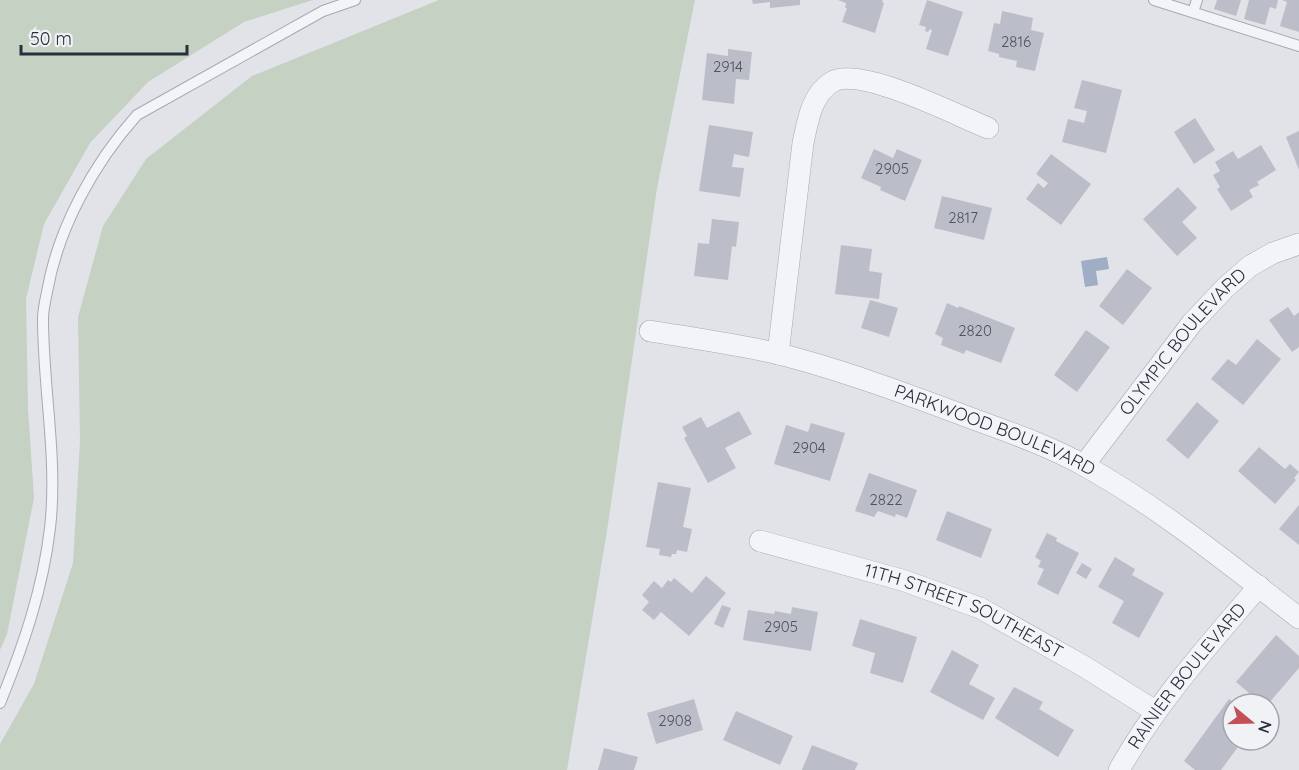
<svg xmlns="http://www.w3.org/2000/svg" width="1299" height="770" viewBox="0 0 1299 770" font-family="Quicksand,sans-serif">
  <rect width="100%" height="100%" fill="#e1e3e8"/>
  <path fill="#c5d1c3" d="M 0,0 L 313,0 L 244,22 L 148,82 L 90,143 L 44,224 L 26,299 L 28,408 L 34,498 L 7,634 L 0,650 Z
    M 439,0 L 695,0 L 657,188 L 607,531 L 567,770 L 0,770 L 0,744 L 34,684 L 73,563 L 80,441 L 78,317 L 103,226 L 146,159 L 252,76 Z"/>
  <path fill="#9fadc5" d="M 1107,257 L 1109,269 L 1096,271 L 1098,285 L 1085,287 L 1081,261 Z"/>
  <path fill="#bbbec8" d="M 752,0 L 800,0 L 800,5 L 770,8 L 770,2 L 753,4 Z
    M 883,0 L 882,2 L 884,3 L 875,33 L 842,22 L 847,8 L 845,8 L 846,3 L 838,0 Z
    M 927,0 L 963,12 L 948,56 L 926,49 L 932,30 L 930,29 L 928,32 L 925,31 L 926,27 L 919,25 Z
    M 1217,0 L 1241,0 L 1236,16 L 1214,9 Z
    M 1249,0 L 1278,0 L 1276,9 L 1270,7 L 1265,25 L 1244,19 Z
    M 1282,0 L 1299,0 L 1299,32 L 1280,26 L 1287,2 Z
    M 1002,11 L 1033,18 L 1031,30 L 1044,33 L 1035,71 L 1016,67 L 1017,61 L 999,57 L 999,54 L 988,51 L 994,23 L 1000,24 Z
    M 728,49 L 752,52 L 749,80 L 736,79 L 734,104 L 702,100 L 707,53 L 728,56 Z
    M 1082,80 L 1122,90 L 1106,153 L 1062,142 L 1068,119 L 1084,123 L 1087,111 L 1074,108 Z
    M 1195,118 L 1215,150 L 1194,164 L 1174,132 Z
    M 709,125 L 753,132 L 749,157 L 734,154 L 732,167 L 744,168 L 740,197 L 699,191 Z
    M 1299,131 L 1299,170 L 1286,137 Z
    M 1261,145 L 1276,170 L 1257,182 L 1259,185 L 1249,190 L 1253,197 L 1231,211 L 1217,189 L 1220,187 L 1213,175 L 1220,171 L 1215,162 L 1233,151 L 1238,159 Z
    M 874,149 L 893,158 L 897,149 L 922,160 L 905,201 L 880,190 L 881,187 L 861,178 Z
    M 1051,154 L 1091,184 L 1061,225 L 1026,199 L 1038,183 L 1044,188 L 1048,183 L 1036,174 Z
    M 1178,187 L 1197,208 L 1182,222 L 1197,238 L 1177,256 L 1143,219 Z
    M 942,196 L 992,208 L 984,240 L 934,228 Z
    M 712,219 L 739,222 L 736,247 L 732,246 L 728,280 L 694,276 L 698,243 L 709,244 Z
    M 841,245 L 872,249 L 869,271 L 882,273 L 879,299 L 835,294 Z
    M 1127,269 L 1152,288 L 1123,325 L 1099,306 Z
    M 870,300 L 898,308 L 889,337 L 861,328 Z
    M 947,303 L 958,308 L 959,306 L 1015,328 L 1001,363 L 966,350 L 964,354 L 941,345 L 943,338 L 935,334 Z
    M 1288,307 L 1294,316 L 1299,312 L 1299,347 L 1292,352 L 1269,320 Z
    M 1086,330 L 1110,347 L 1077,392 L 1054,375 Z
    M 1257,339 L 1281,359 L 1243,405 L 1211,379 L 1228,359 L 1236,365 Z
    M 1197,402 L 1219,421 L 1188,459 L 1166,440 Z
    M 739,411 L 752,434 L 725,448 L 736,468 L 708,483 L 684,438 L 687,436 L 682,427 L 701,417 L 707,428 Z
    M 811,423 L 845,433 L 830,481 L 774,464 L 786,425 L 808,432 Z
    M 1259,447 L 1285,469 L 1290,464 L 1299,472 L 1294,478 L 1296,480 L 1275,504 L 1238,471 Z
    M 869,473 L 917,490 L 907,518 L 896,514 L 895,517 L 878,511 L 874,517 L 855,511 Z
    M 658,482 L 691,488 L 683,527 L 692,529 L 687,552 L 677,550 L 676,554 L 672,554 L 671,557 L 659,555 L 660,549 L 646,547 Z
    M 1299,505 L 1299,545 L 1279,529 Z
    M 947,511 L 992,529 L 981,558 L 936,540 Z
    M 1047,533 L 1057,538 L 1056,541 L 1079,553 L 1058,595 L 1037,584 L 1044,569 L 1038,567 L 1041,561 L 1035,557 Z
    M 1115,557 L 1135,569 L 1132,575 L 1164,593 L 1139,638 L 1112,623 L 1124,601 L 1098,587 Z
    M 1082,563 L 1092,569 L 1086,579 L 1076,573 Z
    M 706,576 L 726,593 L 689,636 L 661,612 L 654,620 L 642,610 L 649,602 L 642,595 L 654,581 L 662,588 L 668,580 L 671,582 L 674,578 L 692,593 Z
    M 722,605 L 731,608 L 723,628 L 714,624 Z
    M 792,607 L 818,612 L 811,651 L 743,640 L 748,610 L 774,614 L 775,611 L 791,614 Z
    M 860,619 L 917,637 L 903,683 L 870,673 L 875,653 L 852,646 Z
    M 1276,635 L 1299,656 L 1299,668 L 1268,704 L 1262,704 L 1236,682 Z
    M 952,650 L 979,665 L 969,684 L 995,698 L 983,720 L 930,692 Z
    M 1014,687 L 1043,702 L 1039,709 L 1074,730 L 1058,757 L 995,718 Z
    M 694,699 L 703,730 L 656,744 L 647,713 Z
    M 1229,699 L 1236,704 L 1233,704 L 1233,740 L 1243,740 L 1221,770 L 1195,770 L 1184,761 Z
    M 736,711 L 793,736 L 780,765 L 723,740 Z
    M 812,745 L 858,763 L 855,770 L 802,770 Z
    M 604,748 L 638,757 L 634,770 L 598,770 Z"/>
  <g fill="none" stroke-linecap="round" stroke-linejoin="round">
    <g stroke="#a6a9b2" stroke-width="12">
      <path id="service" d="M 1154,0 L 1299,46
        M 1193,12 L 1197,0
        M 0,703 C 23,647 43,589 50,528 C 58,459 43,388 43,319 C 43,310 45,301 47,292 C 58,228 94,163 137,115 L 323,11 L 355,0"/>
    </g>
    <g stroke="#a6a9b2" stroke-width="22">
      <g id="minor">
        <path id="s1" d="M 650,331 C 692,338 734,344 775,353 C 836,368 901,392 960,414 C 1002,430 1046,444 1085,466 C 1162,509 1230,565 1299,618"/>
        <path d="M 778,354 L 803,143 C 808,121 811,95 832,82 C 859,65 958,116 988,128"/>
        <path id="s2" d="M 1084,465 L 1192,323 L 1225,288 L 1250,266 L 1273,253 L 1299,244"/>
        <path id="s3" d="M 760,541 L 902,580 L 980,608 L 1085,667 L 1155,711"/>
        <path id="s4" d="M 1119,770 C 1157,702 1209,645 1259,586"/>
      </g>
    </g>
    <use href="#service" stroke="#f3f4f7" stroke-width="10"/>
    <use href="#minor" stroke="#f3f4f7" stroke-width="21"/>
  </g>
  <g text-anchor="middle" stroke-width="4.5" stroke-linejoin="round" paint-order="stroke">
    <g font-size="15" fill="#4e5360">
      <text x="1016" y="47">2816</text>
      <text x="728" y="72">2914</text>
      <text x="892" y="174">2905</text>
      <text x="963" y="223">2817</text>
      <text x="975" y="336">2820</text>
      <text x="809" y="453">2904</text>
      <text x="886" y="505">2822</text>
      <text x="781" y="632">2905</text>
      <text x="675" y="726">2908</text>
    </g>
    <g font-size="18" fill="#2a2f3e" stroke="#f0f2f6">
      <text dy="6" stroke="none"><textPath href="#s2" startOffset="158">OLYMPIC BOULEVARD</textPath></text>
      <text dy="6" stroke="none"><textPath href="#s1" startOffset="360">PARKWOOD BOULEVARD</textPath></text>
      <text dy="6" stroke="none"><textPath href="#s3" startOffset="216">11TH STREET SOUTHEAST</textPath></text>
      <text dy="6" stroke="none"><textPath href="#s4" startOffset="116">RAINIER BOULEVARD</textPath></text>
    </g>
  </g>
  <g transform="translate(1251 722) rotate(109)"><circle r="28" fill="#f0f2f6" stroke="#a1a4ac" stroke-width="1.5"/>
  <path d="M0-4.5L10 22L0 15L-10 22Z" fill="#c35054"/>
  <text y="-9" font-size="16" font-weight="bold" text-anchor="middle" fill="#2a2f3e">N</text>
  </g>
  <path d="M21 45v9h166v-9" fill="none" stroke="#2a2f3e" stroke-width="3"/>
  <text x="30" y="45" font-size="18" fill="#2a2f3e" stroke="#f0f2f6" stroke-width="4.5" paint-order="stroke">50 m</text>
</svg>
